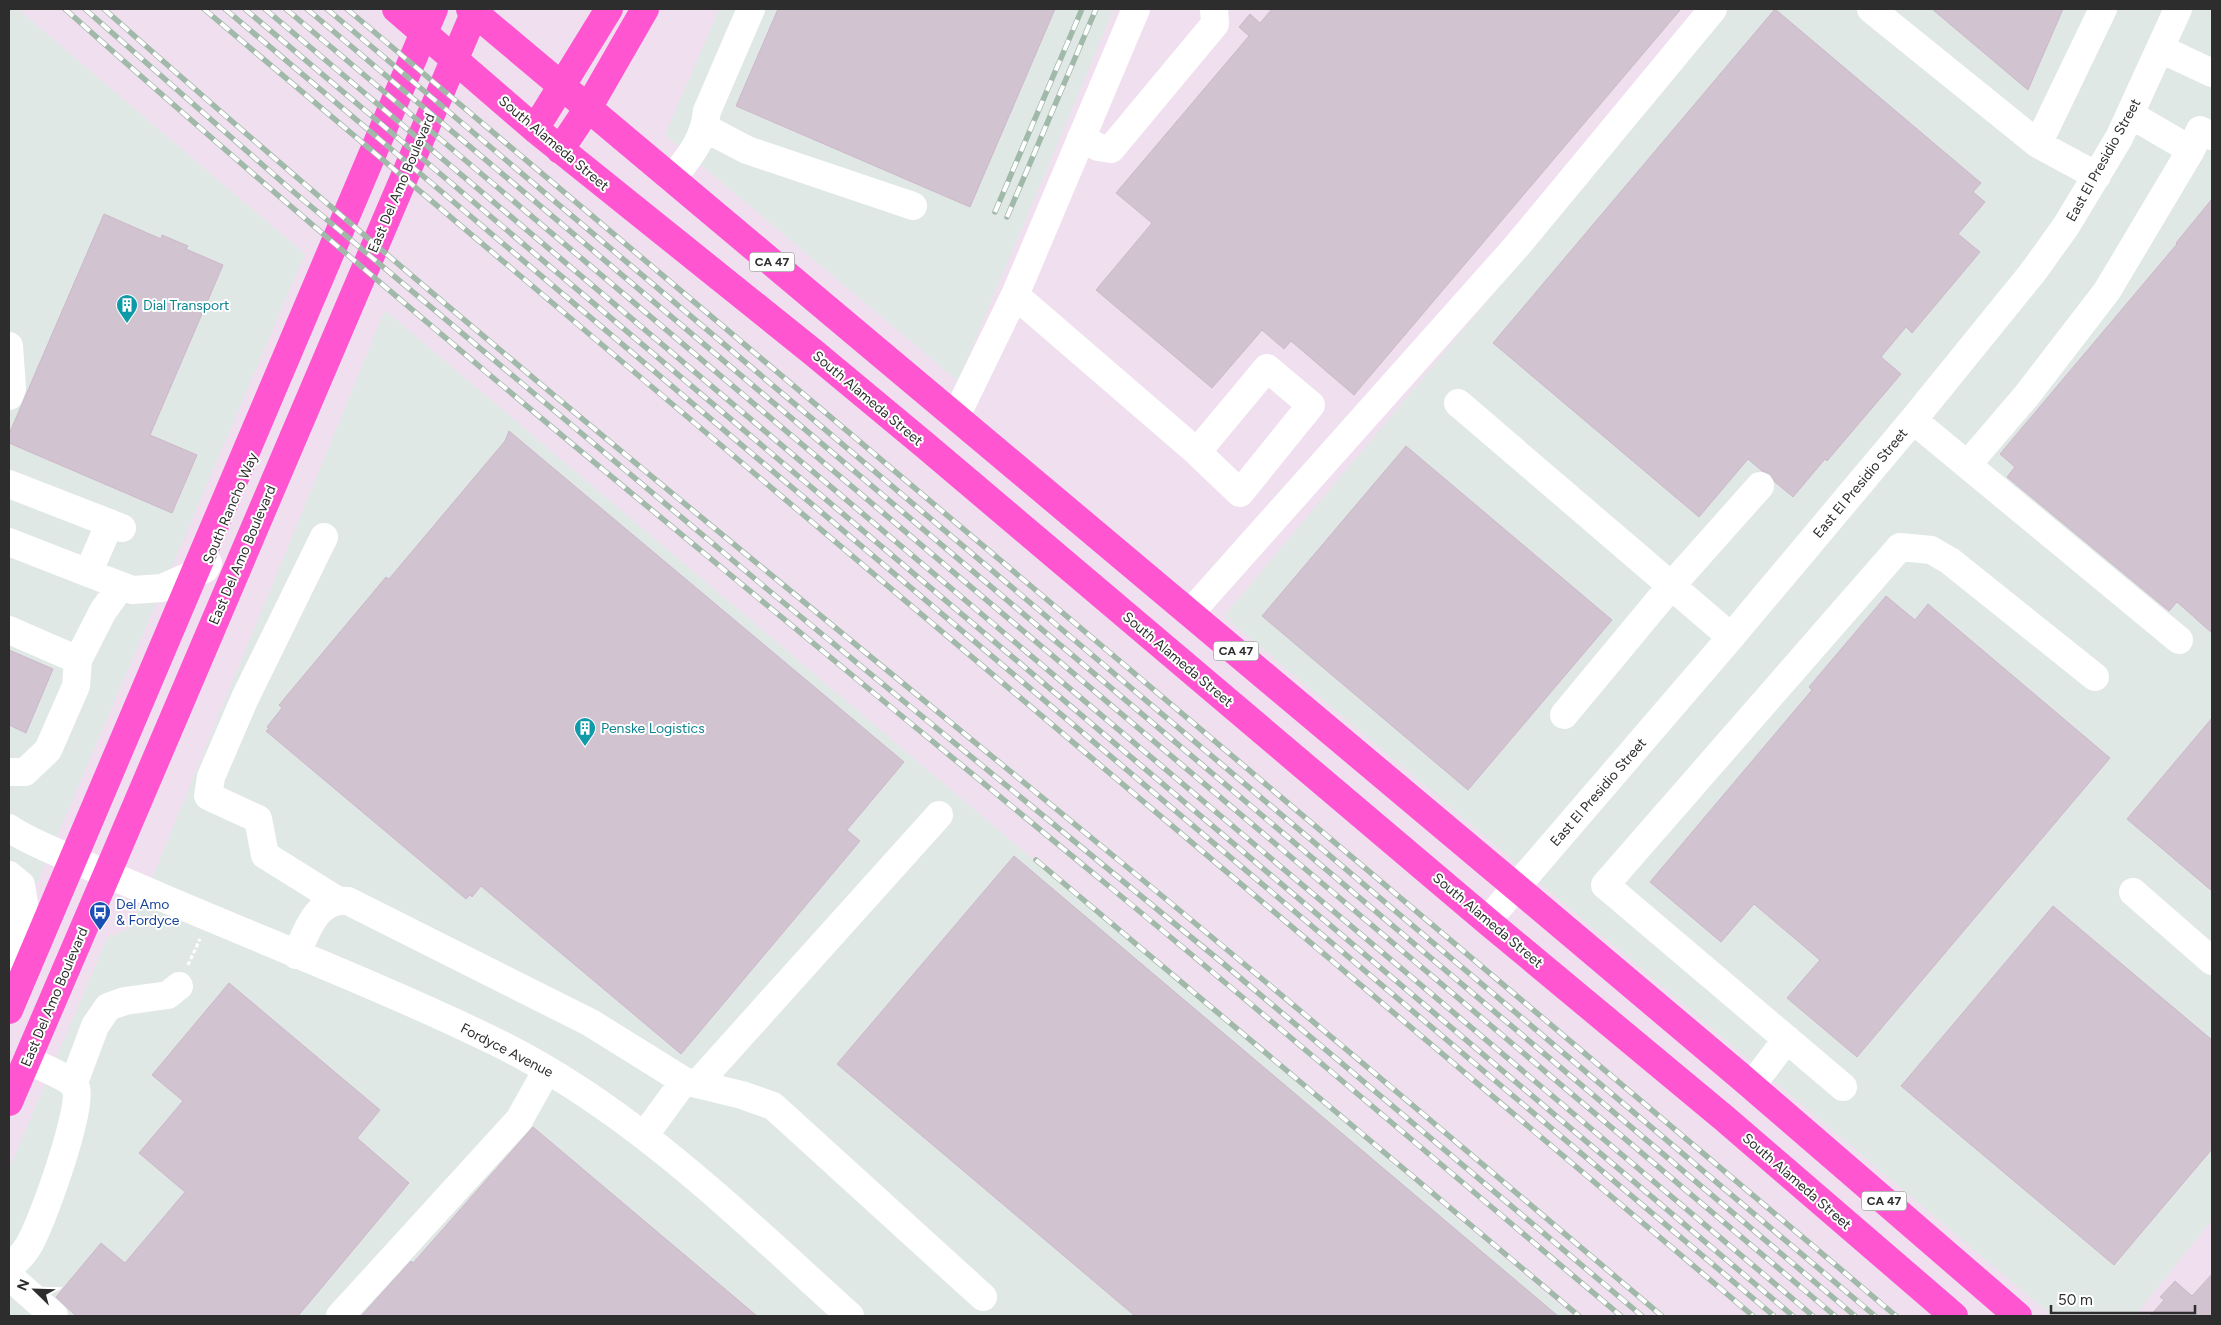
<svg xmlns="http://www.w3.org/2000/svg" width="2221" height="1325" viewBox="0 0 2221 1325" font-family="Figtree,sans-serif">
  <rect width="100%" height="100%" fill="#f0dfef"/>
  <path fill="#e0e8e6" d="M 9,9 L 18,9 L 305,254 L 9,949 Z
    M 719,9 L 1114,9 L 958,381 L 665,135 Z
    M 1731,9 L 2212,9 L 2212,1220 L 2135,1316 L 2052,1316 L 1224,616 Z
    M 385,310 L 1572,1316 L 9,1316 L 9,1169 L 107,938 L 132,927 Z"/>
  <path fill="#d2c3d1" stroke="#ccb8c9" d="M 778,9 L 1055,9 L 970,207 L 736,106 Z
    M 1272,9 L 1681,9 L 1354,395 L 1291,341 L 1284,349 L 1262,330 L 1212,388 L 1096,290 L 1152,223 L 1116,193 L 1249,36 L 1239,27 L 1250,14 L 1260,23 Z
    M 1775,9 L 1981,183 L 1973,192 L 1985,202 L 1958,234 L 1980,252 L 1912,333 L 1906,327 L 1881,357 L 1901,374 L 1827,461 L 1825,459 L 1793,497 L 1775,482 L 1770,474 L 1762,471 L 1748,459 L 1699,517 L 1493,343 Z
    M 1932,9 L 2063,9 L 2028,90 Z
    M 2212,199 L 2212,633 L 2177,602 L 2169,611 L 2007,477 L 2015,467 L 2000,454 L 2177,244 L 2176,243 Z
    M 104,214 L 161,239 L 162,235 L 188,246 L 186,249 L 223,265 L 150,435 L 197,455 L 172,513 L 9,443 L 9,434 Z
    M 509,431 L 904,762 L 847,830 L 860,841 L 681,1054 L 481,886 L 472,897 L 470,895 L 466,899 L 266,731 L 269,728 L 267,727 L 282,708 L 279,705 L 386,577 L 389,579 L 505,441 Z
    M 1406,446 L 1612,620 L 1468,790 L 1262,616 Z
    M 1886,596 L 1915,620 L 1928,604 L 2110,758 L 1857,1057 L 1787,998 L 1820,960 L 1754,904 L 1721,942 L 1650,882 L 1812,690 L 1809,687 Z
    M 9,650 L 53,669 L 26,733 L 9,725 Z
    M 2212,718 L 2212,891 L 2127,819 Z
    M 1014,856 L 1558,1316 L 1135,1316 L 837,1064 Z
    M 2053,906 L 2212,1040 L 2212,1149 L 2114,1265 L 1901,1086 Z
    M 229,983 L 380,1110 L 357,1138 L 409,1183 L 298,1316 L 76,1316 L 56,1297 L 101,1243 L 125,1263 L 185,1192 L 139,1153 L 183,1101 L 152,1075 Z
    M 533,1127 L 757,1316 L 361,1316 L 411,1261 L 413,1263 Z
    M 2212,1274 L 2212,1316 L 2150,1316 L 2164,1300 L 2160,1297 L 2175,1281 L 2192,1296 Z"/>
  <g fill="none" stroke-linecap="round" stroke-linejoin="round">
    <path stroke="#fff" stroke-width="3" stroke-dasharray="4 2.5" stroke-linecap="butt" d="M 188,965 L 200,939"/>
    <path stroke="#fff" stroke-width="28" d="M 1871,9 L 2038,144 L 2097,176
      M 2161,49 L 2212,73
      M 705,128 L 747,150 L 913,206
      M 1081,138 L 1098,147 L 1111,149 L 1215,24 L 1214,9
      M 2038,144 L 2103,9
      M 2191,150 L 2200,130 L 2212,136
      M 672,179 C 690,156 704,140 707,111 L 751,9
      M 1015,295 L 1136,9
      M 9,346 L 12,388 L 9,396
      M 1458,403 L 1731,637
      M 956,416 L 1015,295 L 1197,452 L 1267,368 L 1311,405 L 1240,493 L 1197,452
      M 1913,420 L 2179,640
      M 1968,464 L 2027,395 L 2107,291 L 2191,150 L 2131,115
      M 9,484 L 122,528
      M 324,537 L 245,698 L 211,777 L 208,796 L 258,819 L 265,855 L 337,900
      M 9,542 L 132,590 L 162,588 L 205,569 L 208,563
      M 88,573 L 110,523
      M 1190,613 L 1516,247 L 1713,9
      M 9,630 L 78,660
      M 1564,715 L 1671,586 L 1760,486
      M 9,772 L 25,772 L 48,750 L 76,686 L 78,660 L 103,611 L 121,586
      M 9,828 C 28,841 49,849 70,858 C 101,872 131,884 161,897 C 273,945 387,989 496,1042 C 632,1109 739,1216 850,1316
      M 9,875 L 21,885 L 24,903 L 16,926 L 21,981
      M 2133,892 L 2212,961
      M 1487,921 L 1731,637 L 1913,420 L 2033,272 L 2066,226 L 2119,138 L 2178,9
      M 296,955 C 307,931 316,898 348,901 L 591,1023 L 684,1081 L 644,1136
      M 684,1081 L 742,1095 L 773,1106 L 983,1297
      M 697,1084 L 939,815
      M 73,1085 L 95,1026 L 108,1007 L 125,1001 L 168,995 L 179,986
      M 1751,1086 L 1787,1039
      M 1843,1087 L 1605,885 L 1900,547 L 1931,550 L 1950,561 L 2095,677
      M 9,1268 C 15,1262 23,1255 27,1248 C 40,1230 84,1106 76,1088 C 71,1078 37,1065 27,1060
      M 9,1276 L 54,1316
      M 340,1316 L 519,1120 L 547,1070"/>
    <path stroke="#ff55d0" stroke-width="28" d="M 396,9 L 535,129 L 814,353 L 926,446 L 1487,921 L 1724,1118 L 1954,1316
      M 470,9 L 1516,887 L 1740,1076 L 2018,1316
      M 535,129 L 609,9
      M 560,150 L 588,108 L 645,9
      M 9,1010 L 434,9
      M 9,1102 L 107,874 L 476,9"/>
    <g stroke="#a0b9a9" stroke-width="5.5">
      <path id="rail" d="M 65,9 C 403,310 755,595 1105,883 C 1278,1025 1449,1172 1621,1316
        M 85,9 L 289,188 L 767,589 L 1225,965 L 1642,1316
        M 104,9 C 435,303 780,582 1122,863 C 1304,1012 1483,1165 1662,1316
        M 204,9 L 1753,1316
        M 225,9 L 1774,1316
        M 245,9 L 1793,1316
        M 265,9 L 1813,1316
        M 286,9 L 1835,1316
        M 307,9 L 1855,1316
        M 327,9 L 1875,1316
        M 347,9 L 1896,1316
        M 995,212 L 1082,9
        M 1007,217 L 1096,9
        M 1036,860 L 1579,1316"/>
    </g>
    <use href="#rail" stroke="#fff" stroke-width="4" stroke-dasharray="11" stroke-linecap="butt"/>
  </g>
  <defs>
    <g id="building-pin" transform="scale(1.125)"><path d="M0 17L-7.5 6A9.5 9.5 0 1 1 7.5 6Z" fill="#0f9aa8" stroke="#fff"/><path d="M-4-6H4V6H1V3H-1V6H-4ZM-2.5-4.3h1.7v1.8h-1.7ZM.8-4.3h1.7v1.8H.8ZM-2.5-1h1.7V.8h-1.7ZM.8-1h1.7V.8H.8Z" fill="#fff"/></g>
    <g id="bus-pin" transform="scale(1.125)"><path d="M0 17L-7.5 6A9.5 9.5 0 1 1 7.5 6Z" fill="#1a4fb4" stroke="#fff"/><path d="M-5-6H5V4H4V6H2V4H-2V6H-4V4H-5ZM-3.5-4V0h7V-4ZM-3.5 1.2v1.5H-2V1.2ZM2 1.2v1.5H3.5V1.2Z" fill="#fff"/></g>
  </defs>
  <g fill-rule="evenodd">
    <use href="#building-pin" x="127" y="305"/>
    <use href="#building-pin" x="585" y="728"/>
    <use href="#bus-pin" x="100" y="912"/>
  </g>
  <g text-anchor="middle" stroke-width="4" stroke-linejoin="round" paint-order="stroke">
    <g fill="#fff" stroke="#6c6c6c" stroke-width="1">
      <rect x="749.5" y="252.5" width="45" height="19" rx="4"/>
      <rect x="1213.5" y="641.5" width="45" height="19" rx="4"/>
      <rect x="1861.5" y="1191.5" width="45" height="19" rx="4"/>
    </g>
    <g font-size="12" font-weight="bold" fill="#2d2d2d">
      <text x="772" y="266">CA 47</text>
      <text x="1236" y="655">CA 47</text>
      <text x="1884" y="1205">CA 47</text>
    </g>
    <g font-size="14" fill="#2d2d2d" stroke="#fff">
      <text transform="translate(554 143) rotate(40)" y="5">South Alameda Street</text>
      <text transform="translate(2103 160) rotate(-61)" y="5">East El Presidio Street</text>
      <text transform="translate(401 183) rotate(-67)" y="5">East Del Amo Boulevard</text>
      <text transform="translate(868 398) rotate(40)" y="5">South Alameda Street</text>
      <text transform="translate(1860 483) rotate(-50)" y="5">East El Presidio Street</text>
      <text transform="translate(230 508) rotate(-67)" y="5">South Rancho Way</text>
      <text transform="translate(242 555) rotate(-67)" y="5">East Del Amo Boulevard</text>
      <text transform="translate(1178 659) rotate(40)" y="5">South Alameda Street</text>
      <text transform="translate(1598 792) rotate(-49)" y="5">East El Presidio Street</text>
      <text transform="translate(1488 920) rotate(40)" y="5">South Alameda Street</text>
      <text transform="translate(54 997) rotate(-67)" y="5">East Del Amo Boulevard</text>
      <text transform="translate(507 1050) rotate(27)" y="5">Fordyce Avenue</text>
      <text transform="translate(1797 1181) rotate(41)" y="5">South Alameda Street</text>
    </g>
    <g font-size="14" fill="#0d838f" stroke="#fff" text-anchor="start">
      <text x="143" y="310">Dial Transport</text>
      <text x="601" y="733">Penske Logistics</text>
    </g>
    <g font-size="14" fill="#164399" stroke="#fff" text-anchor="start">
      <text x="116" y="909">Del Amo<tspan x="116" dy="16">&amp; Fordyce</tspan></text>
    </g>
  </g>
  <rect width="2221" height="1325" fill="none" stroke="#2d2d2d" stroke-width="20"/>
  <g transform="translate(35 1290) rotate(293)" stroke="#ffffff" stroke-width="4" paint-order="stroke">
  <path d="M0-4L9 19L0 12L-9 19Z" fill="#2d2d2d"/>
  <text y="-8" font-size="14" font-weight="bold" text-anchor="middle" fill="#2d2d2d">N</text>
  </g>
  <path d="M2051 1305v8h144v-8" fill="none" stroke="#2d2d2d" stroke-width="2.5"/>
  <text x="2058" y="1305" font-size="15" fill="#2d2d2d" stroke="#ffffff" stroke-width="4" paint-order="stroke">50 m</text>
</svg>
